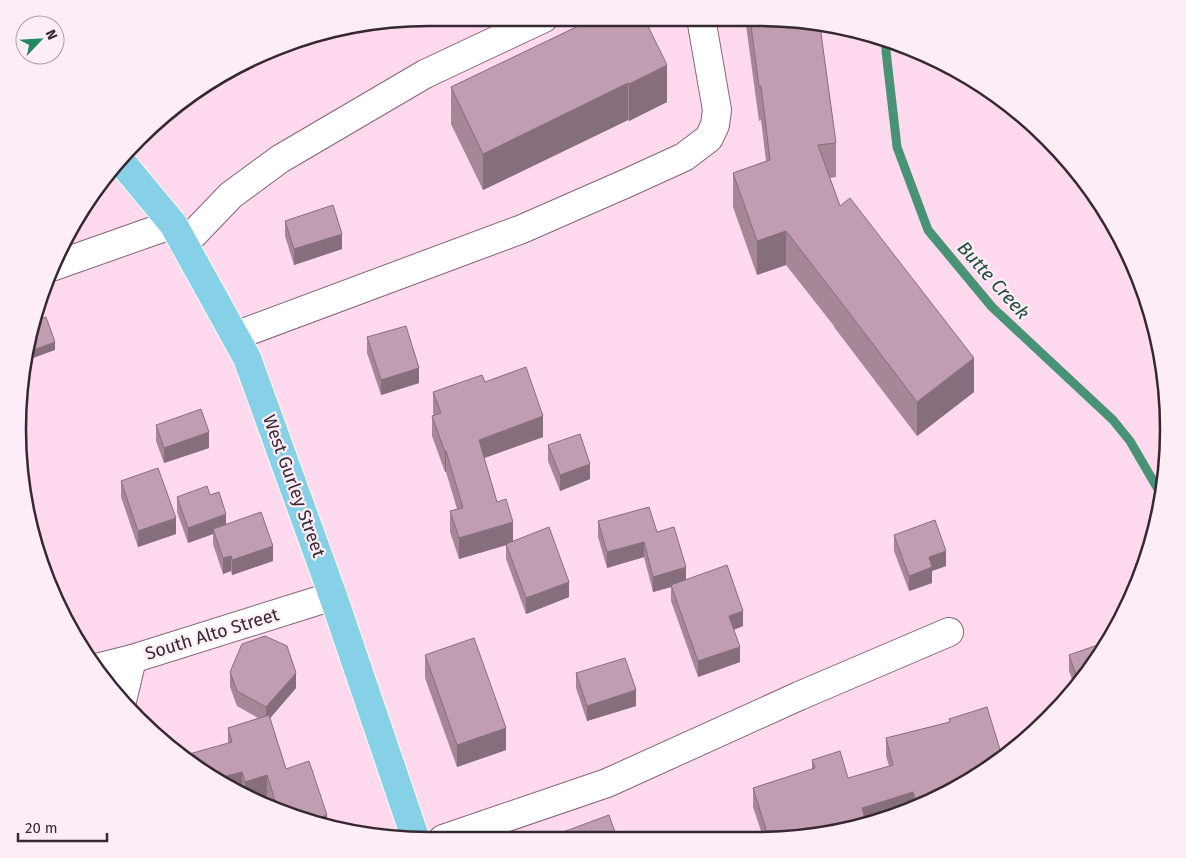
<svg xmlns="http://www.w3.org/2000/svg" width="1186" height="858" font-family="'Fira Sans',sans-serif">
<style>
.lines{fill:none;stroke-linecap:round;stroke-linejoin:round}
.stream{stroke:#489375;stroke-width:9}
.minor-casing{stroke:#856477;stroke-width:30}
.major-casing{stroke:#fff;stroke-width:30}
.minor{stroke:#fff;stroke-width:28}
.major{stroke:#87d1e8;stroke-width:28}
.wall{fill:#a68798}
.shaded-wall{fill:#876e7c}
.building{fill:#c19db1;stroke:#876e7c}
.labels{text-anchor:middle;stroke-width:4.5;stroke-linejoin:round;paint-order:stroke}
.street-label{font-size:18px;fill:#362830;stroke:#fdedf6}
.water-label{font-size:19px;font-style:italic;fill:#1f4e3a;stroke:#fdedf6}
.rim{fill:none;stroke:#362830;stroke-width:2.5}
</style>
<rect width="100%" height="100%" fill="#ffd9ee"/>
<g class="lines">
<path class="stream" d="M886 42V51L897 147 928 230 992 307 1113 420 1130 441 1162 496"/>
<g class="minor-casing">
<g id="minor">
<path d="M184 244 231 195 280 159 425 74 544 18"/>
<path d="M54 266 173 224"/>
<path d="M235 336 522 229 627 183 684 157 709 138 715 125 717 110 701 18"/>
<path d="M96 668 132 659"/>
<path d="M122 701 132 659 333 596"/>
<path d="M443 839 607 783 799 696 949 632"/>
</g>
</g>
<g class="major-casing">
<path id="major" d="M119 159 173 224 247 358 333 596 416 840"/>
</g>
<use href="#minor" class="minor"/>
<use href="#major" class="major"/>
</g>
<g class="wall">
<path d="M595 18 667 102 629 121 628 120 483 190 451 124V87Z"/>
<path d="M745 18H757L836 143V177L830 178 840 206 974 392 917 436 834 327V326L786 265 757 275 733 207V173L766 161 761 120 759 121Z"/>
<path d="M285 221 342 249 294 265 285 236Z"/>
<path d="M367 337 419 383 381 395 367 353Z"/>
<path d="M485 382 543 437 484 458 497 502 513 541 569 597 526 614 506 559V545L459 559 450 532V511L457 509 446 472H445L432 436V416L434 415 433 413V392Z"/>
<path d="M156 425 209 448 164 463 156 441Z"/>
<path d="M548 445 590 479 560 491 548 461Z"/>
<path d="M121 481 176 534 138 547 121 497Z"/>
<path d="M210 495 226 524 273 561 232 575 231 571 223 574 213 544V534L188 543 177 512V497Z"/>
<path d="M598 521 657 532 686 580 743 626 734 630 740 662 698 677 671 601V587L653 592 644 557 607 568 598 537Z"/>
<path d="M894 535 946 566 932 571V583L909 591 894 551Z"/>
<path d="M1109 641 1075 688 1069 671V655Z"/>
<path d="M425 655 506 750 457 767 425 678Z"/>
<path d="M230 672 296 688 270 718 286 769 327 825 297 819 270 807 267 796 255 800 242 794 228 743V728L258 718 237 706 230 687Z"/>
<path d="M576 673 636 706 587 721 576 688Z"/>
<path d="M949 719 1002 756 1008 755 915 809 811 837H763L753 807V788L812 769V760L848 778 889 766 886 756V738L949 722Z"/>
</g>
<g class="shaded-wall">
<path d="M667 65V102L629 121V84Z"/>
<path d="M628 83V120L483 190V154Z"/>
<path d="M786 231V265L757 275V241Z"/>
<path d="M342 234V249L294 265V249Z"/>
<path d="M55 342V350L25 361 28 352Z"/>
<path d="M974 358V392L917 436V402Z"/>
<path d="M419 368V383L381 395V380Z"/>
<path d="M543 416V437L479 460V440Z"/>
<path d="M209 432V448L164 463V448Z"/>
<path d="M446 451V472H445V452Z"/>
<path d="M590 464V479L560 491V475Z"/>
<path d="M226 514V529H213V534L188 543V528Z"/>
<path d="M176 518V534L138 547V531Z"/>
<path d="M513 522V543L459 559V538Z"/>
<path d="M644 542V557L607 568V552Z"/>
<path d="M273 546V561L232 575V560Z"/>
<path d="M946 551V566L932 571V583L909 591V576L929 557Z"/>
<path d="M231 556V571L223 574V558Z"/>
<path d="M686 567V583L671 585V587L653 592V577Z"/>
<path d="M569 582V597L526 614V598Z"/>
<path d="M743 611V626L729 631V616Z"/>
<path d="M740 647V662L698 677V661Z"/>
<path d="M296 673V688L266 723V707Z"/>
<path d="M636 690V706L587 721V706Z"/>
<path d="M506 728V750L457 767V745Z"/>
<path d="M242 772V793H240L224 786 214 779Z"/>
<path d="M267 775V796L255 800 245 795V782Z"/>
<path d="M913 792V809L862 823V808Z"/>
<path d="M327 815V825L308 821Z"/>
</g>
<g class="building">
<path d="M595 18H644L667 65 629 84 628 83 483 154 451 87Z"/>
<path d="M750 18H757L820 26 836 143 818 145 840 206 850 198 974 358 917 402 834 293 786 231 757 241 733 173 770 160 761 86 759 87Z"/>
<path d="M333 205 342 234 294 249 285 221Z"/>
<path d="M46 317 55 342 28 352 38 320Z"/>
<path d="M406 326 419 368 381 380 367 337Z"/>
<path d="M526 367 543 416 479 440 497 502 506 499 513 522 459 538 450 511 463 508 446 451 445 452 432 416 441 413 433 392 482 375 485 382Z"/>
<path d="M201 409 209 432 164 448 156 425Z"/>
<path d="M580 434 590 464 560 475 548 445Z"/>
<path d="M158 468 176 518 138 531 121 481Z"/>
<path d="M207 486 210 495 219 492 226 514 188 528 177 497Z"/>
<path d="M649 507 657 532 674 527 686 567 653 577 644 542 607 552 598 521Z"/>
<path d="M261 512 273 546 232 560 231 556 223 558 213 529Z"/>
<path d="M935 520 946 551 929 557 932 567 909 576 894 535Z"/>
<path d="M549 527 569 582 526 598 506 544Z"/>
<path d="M727 565 743 611 729 616 740 647 698 661 671 585Z"/>
<path d="M265 636 287 646 296 673 266 707 237 691 230 672 242 644Z"/>
<path d="M474 638 506 728 457 745 425 655Z"/>
<path d="M1109 641 1079 683 1069 655Z"/>
<path d="M625 658 636 690 587 706 576 673Z"/>
<path d="M987 707 1002 756 1011 752 1008 755 918 807 913 792 862 808 866 822 811 837H759L768 836 753 788 815 768 812 760 840 751 848 778 893 765 886 738 950 722 949 719Z"/>
<path d="M269 715 286 769 309 761 327 815 308 821 297 819 278 810 267 775 245 782 242 772 214 779 182 756 232 742 228 728Z"/>
<path d="M609 815 617 838 544 839Z"/>
</g>
<g class="labels">
<g class="street-label">
<text transform="translate(294 486) rotate(70)" y="6">West Gurley Street</text>
<text transform="translate(212 634) rotate(-17)" y="6">South Alto Street</text>
</g>
<g class="water-label">
<text transform="translate(994 280) rotate(48)" y="7">Butte Creek</text>
</g>
</g>
<path d="M0 0H1186V858H0ZM429 26H757A403 403 0 0 1 1160 429V429A403 403 0 0 1 757 832H429A403 403 0 0 1 26 429V429A403 403 0 0 1 429 26Z" fill="#fdedf6" fill-rule="evenodd"/>
<path class="rim" d="M429 26H757A403 403 0 0 1 1160 429V429A403 403 0 0 1 757 832H429A403 403 0 0 1 26 429V429A403 403 0 0 1 429 26Z"/>
<g transform="translate(40 40) rotate(65)"><circle r="24" fill="#fdedf6" stroke="#ad9ea7"/>
<path d="M0-4L9 19L0 12L-9 19Z" fill="#238762"/>
<text y="-8" font-size="14" font-weight="bold" text-anchor="middle" fill="#362830">N</text>
</g>
<path d="M18 833v8h89v-8" fill="none" stroke="#362830" stroke-width="2.5"/>
<text x="25" y="833" font-size="15" fill="#362830" stroke="#fdedf6" stroke-width="4" paint-order="stroke">20 m</text>
</svg>
